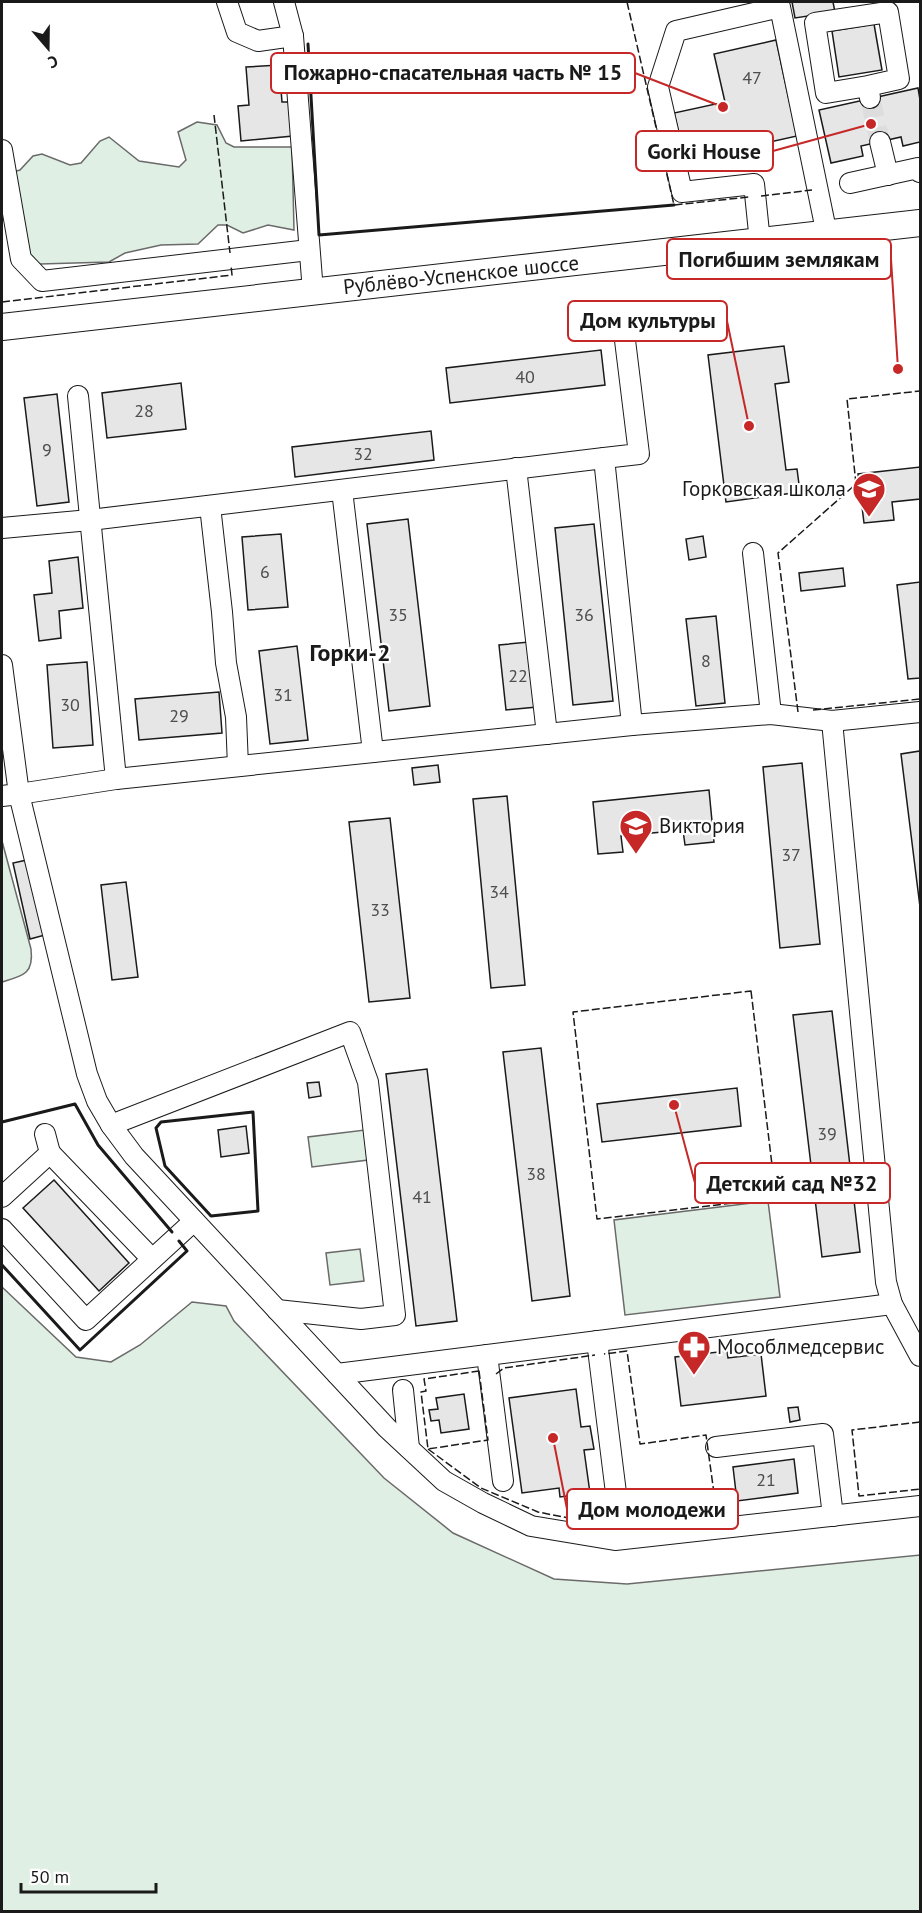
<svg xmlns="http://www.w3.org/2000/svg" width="922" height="1913" font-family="'PT Sans',sans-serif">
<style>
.green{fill:#e0efe3;stroke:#6a6a6a;stroke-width:1.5}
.building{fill:#e6e6e6;stroke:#1a1a1a;stroke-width:1.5}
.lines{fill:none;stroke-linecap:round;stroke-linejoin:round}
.minor-tunnel{stroke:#ddd;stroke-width:20;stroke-dasharray:20 10;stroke-linecap:butt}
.minor-casing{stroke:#1a1a1a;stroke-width:22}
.major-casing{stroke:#1a1a1a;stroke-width:28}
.minor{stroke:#fff;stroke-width:20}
.major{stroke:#fff;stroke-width:26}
.fence{stroke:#1a1a1a;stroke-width:1.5;stroke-dasharray:8 3;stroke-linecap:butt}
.wall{stroke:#1a1a1a;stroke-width:3}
.labels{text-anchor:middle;stroke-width:4.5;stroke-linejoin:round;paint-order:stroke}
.number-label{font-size:18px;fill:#4d4d4d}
.street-label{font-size:21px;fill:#1a1a1a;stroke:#fff}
.poi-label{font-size:21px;fill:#1a1a1a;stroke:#fff;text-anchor:start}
.quarter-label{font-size:24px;font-weight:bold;fill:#1a1a1a;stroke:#fff}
.leader{fill:none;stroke:#c62828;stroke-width:2}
.callout-dot{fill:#c62828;stroke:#fff;stroke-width:2}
.callout{fill:#fff;stroke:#c62828;stroke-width:2}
.callout-label{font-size:22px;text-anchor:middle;font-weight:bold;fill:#1a1a1a}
</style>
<rect width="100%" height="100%" fill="#fff"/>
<g class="green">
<path d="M197 122 217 125 226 143 234 147H292L294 230 268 225 243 233 227 225H218L198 244 161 245 125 253 109 262 40 264 31 258 2 175 20 170 33 156 42 154 70 165 81 163 100 141 109 137 139 161 179 167 186 160 178 132Z"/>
<path d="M2 841 31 949C34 974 23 976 2 982Z"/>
<path d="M365 1130 368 1160 312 1167 308 1137Z"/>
<path d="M768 1201 780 1297 625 1315 614 1220Z"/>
<path d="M360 1249 364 1281 330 1285 326 1253Z"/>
<path d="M2 1287 76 1357 111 1362 140 1345 192 1302 226 1306 234 1321 384 1478 453 1533 554 1579 627 1584 920 1555V1911H2Z"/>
</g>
<g class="building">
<path d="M792 2H833L835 12 795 18Z"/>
<path d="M874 24 882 70 839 77 832 31Z"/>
<path d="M776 40 797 136 685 161 674 113 725 102 714 54Z"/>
<path d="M279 65 282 102H290L293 136 241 141 238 106 249 105 246 67Z"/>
<path d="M918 88 920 100V142L903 146 901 137 861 146 863 156 831 163 819 110Z"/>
<path d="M784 346 789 382 775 384 786 470 797 469 800 492 726 502 708 355Z"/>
<path d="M601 350 605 385 450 403 446 368Z"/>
<path d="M181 383 186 429 107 438 102 393Z"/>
<path d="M57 394 69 502 37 506 24 398Z"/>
<path d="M431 431 434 460 295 477 292 447Z"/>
<path d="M920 467V499L892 502 894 520 864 523 858 474Z"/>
<path d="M408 519 430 706 389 711 367 524Z"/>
<path d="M594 524 613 701 573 705 555 528Z"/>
<path d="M281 534 288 607 248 610 242 537Z"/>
<path d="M703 536 706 557 689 560 686 539Z"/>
<path d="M78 557 83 608 59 611 61 638 39 641 34 595 52 593 49 561Z"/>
<path d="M843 568 845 586 801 591 799 573Z"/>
<path d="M920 582V678L908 679 897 585Z"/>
<path d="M716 616 725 703 696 706 686 619Z"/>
<path d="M529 642 537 707 506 710 499 645Z"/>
<path d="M297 646 308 740 270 744 259 651Z"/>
<path d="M87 662 93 745 53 748 47 665Z"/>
<path d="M219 692 222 733 139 740 135 699Z"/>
<path d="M920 751V907L901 754Z"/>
<path d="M802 763 820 944 780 948 763 767Z"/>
<path d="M438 765 440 782 414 785 412 768Z"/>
<path d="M709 790 714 842 685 845 683 830 621 836 623 852 598 854 593 802Z"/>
<path d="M507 796 525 985 491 988 473 799Z"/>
<path d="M390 818 410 998 369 1002 349 822Z"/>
<path d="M27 860 45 935 30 939 13 863Z"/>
<path d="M126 882 138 977 112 980 101 885Z"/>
<path d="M832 1011 860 1252 822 1257 793 1015Z"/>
<path d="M541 1048 570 1296 532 1301 503 1052Z"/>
<path d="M427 1069 457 1321 416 1326 386 1074Z"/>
<path d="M319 1082 321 1096 309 1098 307 1083Z"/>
<path d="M737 1088 741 1126 602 1142 597 1104Z"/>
<path d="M246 1126 249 1153 221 1157 218 1130Z"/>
<path d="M54 1180 129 1263 99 1291 23 1208Z"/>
<path d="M727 1351 728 1358 761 1354 766 1396 681 1406 675 1357Z"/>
<path d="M576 1389 581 1427 590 1426 594 1449 584 1450 590 1493 560 1497 559 1488 522 1493 509 1398Z"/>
<path d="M464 1394 469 1429 441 1433 439 1420 431 1421 429 1410 438 1409 436 1398Z"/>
<path d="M798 1407 800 1420 790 1422 788 1408Z"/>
<path d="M794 1459 798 1493 737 1501 733 1467Z"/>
</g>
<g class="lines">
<path class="minor-tunnel" d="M870 98 880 142"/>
<g class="minor-casing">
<g id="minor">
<path d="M227 2 237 32 258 41 293 36"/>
<path d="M284 2 293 36 313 292"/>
<path d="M868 86 826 93 815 23 888 12 899 79 868 86 870 98"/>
<path d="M880 142 888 175"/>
<path d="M2 150 21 259 42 281 309 250"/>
<path d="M850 183 918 168 920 172"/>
<path d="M760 242 754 184 682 192 658 87 676 31 780 7 827 235"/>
<path d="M78 396 116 779"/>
<path d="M604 458 639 454 623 324"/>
<path d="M516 468 547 734"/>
<path d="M342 490 373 752"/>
<path d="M210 506 222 612 226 663 236 717 238 766"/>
<path d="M2 528 90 520 604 458 632 725"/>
<path d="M753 553 771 714"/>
<path d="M2 665 19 794 116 779 632 725 771 714 832 721 920 712"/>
<path d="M832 721 886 1282 892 1304 920 1356"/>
<path d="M2 796 19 794 87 1074 97 1101 111 1125 134 1156 387 1428 444 1481 483 1503 531 1526 615 1540 920 1506"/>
<path d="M111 1125 350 1032 368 1082 395 1315 361 1319 277 1310"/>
<path d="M50 1153 152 1259"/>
<path d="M2 1197 50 1153 45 1134"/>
<path d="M2 1229 86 1320 194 1221"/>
<path d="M597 1341 617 1501"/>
<path d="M487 1355 503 1481"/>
<path d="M337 1374 892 1304"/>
<path d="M403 1390 409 1448"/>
<path d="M716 1447 823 1434 833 1516"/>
</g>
</g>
<g class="major-casing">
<path id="major" d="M2 327 920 223"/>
</g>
<use href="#minor" class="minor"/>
<use href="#major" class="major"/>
<g class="fence">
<path d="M627 2 674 205 749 197"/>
<path d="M214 115 230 253"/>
<path d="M761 196 812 190"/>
<path d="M2 302 232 275 231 265"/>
<path d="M813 710 920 699"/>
<path d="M798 712 778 553 856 484 847 399 920 391"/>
<path d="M751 991 776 1198 597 1219 573 1012Z"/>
<path d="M479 1371 488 1440 428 1449 421 1392 426 1391 424 1379Z"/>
<path d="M496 1374 504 1368 595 1355"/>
<path d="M920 1422 852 1430 859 1496 920 1489"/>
<path d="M428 1449 481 1488 538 1512 614 1527 717 1515 706 1435 640 1444 627 1351 604 1354"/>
</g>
<g class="wall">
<path d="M308 44 319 235 674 205"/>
<path d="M253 1112 258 1211 211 1216 165 1166 156 1128 161 1122Z"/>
<path d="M2 1122 75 1104 98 1145 172 1232"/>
<path d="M2 1265 80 1350 187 1251 179 1241"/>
</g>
</g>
<defs>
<g id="school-pin" transform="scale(1.725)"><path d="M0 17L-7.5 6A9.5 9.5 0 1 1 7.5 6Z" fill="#c62828" stroke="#fff"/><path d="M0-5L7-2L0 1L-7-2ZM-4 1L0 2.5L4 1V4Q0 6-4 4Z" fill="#fff"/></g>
<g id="pharmacy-pin" transform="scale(1.725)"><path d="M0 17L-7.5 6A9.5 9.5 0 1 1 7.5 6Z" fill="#c62828" stroke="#fff"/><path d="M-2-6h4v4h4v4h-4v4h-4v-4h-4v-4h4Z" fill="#fff"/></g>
</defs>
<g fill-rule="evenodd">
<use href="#school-pin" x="869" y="489"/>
<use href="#school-pin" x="636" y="826"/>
<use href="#pharmacy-pin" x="694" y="1347"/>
</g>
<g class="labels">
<g class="number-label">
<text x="752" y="84">47</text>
<text x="525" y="383">40</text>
<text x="144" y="417">28</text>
<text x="47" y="456">9</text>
<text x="363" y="460">32</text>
<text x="265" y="578">6</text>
<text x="398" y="621">35</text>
<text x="584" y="621">36</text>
<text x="706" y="667">8</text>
<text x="518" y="682">22</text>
<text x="283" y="701">31</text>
<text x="70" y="711">30</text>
<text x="179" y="722">29</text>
<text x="791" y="861">37</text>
<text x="499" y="898">34</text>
<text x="380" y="916">33</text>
<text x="827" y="1140">39</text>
<text x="536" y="1180">38</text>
<text x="422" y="1203">41</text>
<text x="766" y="1486">21</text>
</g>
<g class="street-label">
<text transform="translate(461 275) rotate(-6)" y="7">Рублёво-Успенское шоссе</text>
</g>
<g class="poi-label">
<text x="846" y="496" text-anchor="end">Горковская школа</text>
<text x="659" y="833">Виктория</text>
<text x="717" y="1354">Мособлмедсервис</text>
</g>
<g class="quarter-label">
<text x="350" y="661">Горки-2</text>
</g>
</g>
<path class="leader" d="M723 107L635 73M871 124L773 151M898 369L891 259M749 426L727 321M674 1105L695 1183M553 1438L567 1509"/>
<g class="callout-dot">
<circle cx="723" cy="107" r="6"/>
<circle cx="871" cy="124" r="6"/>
<circle cx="898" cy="369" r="6"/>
<circle cx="749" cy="426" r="6"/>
<circle cx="674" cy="1105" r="6"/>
<circle cx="553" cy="1438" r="6"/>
</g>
<g class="callout">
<rect x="271" y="53" width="364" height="40" rx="6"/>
<rect x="636" y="131" width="137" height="40" rx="6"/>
<rect x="667" y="239" width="224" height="40" rx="6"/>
<rect x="568" y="301" width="159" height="40" rx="6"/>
<rect x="695" y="1163" width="195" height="40" rx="6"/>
<rect x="567" y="1489" width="171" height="40" rx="6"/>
</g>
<g class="callout-label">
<text x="453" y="80">Пожарно-спасательная часть № 15</text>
<text x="704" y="159">Gorki House</text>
<text x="779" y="267">Погибшим землякам</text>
<text x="648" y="328">Дом культуры</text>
<text x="792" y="1191">Детский сад №32</text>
<text x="652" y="1517">Дом молодежи</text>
</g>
<rect width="922" height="1913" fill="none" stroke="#1a1a1a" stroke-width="6"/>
<g transform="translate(48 48) rotate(160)" stroke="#ffffff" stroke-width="4.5" paint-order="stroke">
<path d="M0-4.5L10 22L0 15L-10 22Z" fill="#1a1a1a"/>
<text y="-9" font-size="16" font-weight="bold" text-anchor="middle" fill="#1a1a1a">С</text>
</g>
<path d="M21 1883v9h135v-9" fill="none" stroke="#1a1a1a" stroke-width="3"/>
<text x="30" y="1883" font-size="18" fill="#1a1a1a" stroke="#ffffff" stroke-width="4.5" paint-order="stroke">50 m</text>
</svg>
